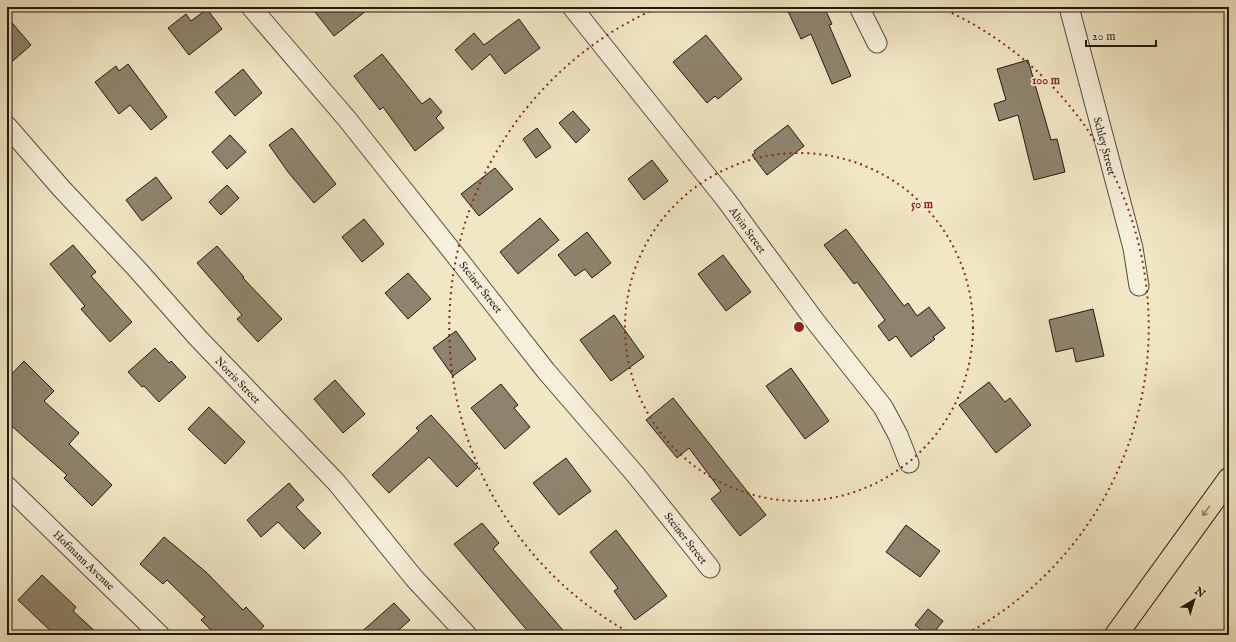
<svg xmlns="http://www.w3.org/2000/svg" width="1236" height="642" font-family="'IM FELL English',serif">
<style>
.building{fill:#8e846d;stroke:#22190d}
.lines{fill:none;stroke-linecap:round;stroke-linejoin:round}
.minor-casing{stroke:#564c3b;stroke-width:21}
.motorway-casing{stroke:#22190d;stroke-width:24}
.minor{stroke:#f6efd9;stroke-width:19}
.motorway{stroke:#f1e7c5;stroke-width:22}
.oneway{stroke:#948a72}
.ring{fill:none;stroke:#8f2418;stroke-width:2;stroke-dasharray:2 4}
.labels{text-anchor:middle;stroke-width:3.5;stroke-linejoin:round;paint-order:stroke}
.street-label{font-size:11px;fill:#22190d;stroke:#f6efd9}
.centre{fill:#8f2418;stroke:#f6efd9;stroke-width:2}
.ring-label{font-size:12px;text-anchor:middle;font-weight:bold;fill:#8f2418;stroke:#f6efd9;stroke-width:3.5;stroke-linejoin:round;paint-order:stroke}
</style>
<rect width="100%" height="100%" fill="#f1e7c5"/>
<filter id="stains"><feTurbulence type="fractalNoise" baseFrequency=".005" numOctaves="4"/><feColorMatrix values="0 0 0 0 .2 0 0 0 0 .09 0 0 0 0 .02 0 0 0 .5 -.17"/></filter>
<radialGradient id="worn" r=".72"><stop offset=".6" stop-color="#630" stop-opacity="0"/><stop offset="1" stop-color="#630" stop-opacity=".3"/></radialGradient>
<g class="building">
<path d="M311 7H371L334 36Z"/>
<path d="M786 7H824L832 24 829 25 851 76 832 84 811 34 801 39Z"/>
<path d="M207 9 222 29 189 55 168 28 186 14 191 21Z"/>
<path d="M7 17 31 45 7 66Z"/>
<path d="M519 19 540 48 505 74 490 54 472 70 455 50 474 33 484 45Z"/>
<path d="M706 35 742 79 718 99 715 96 707 103 673 62Z"/>
<path d="M382 54 422 104 430 98 442 112 436 118 444 128 415 151 383 107 380 110 354 76Z"/>
<path d="M1028 60 1051 140 1057 139 1065 172 1034 180 1018 115 999 121 994 104 1006 100 997 69Z"/>
<path d="M128 64 167 117 151 130 130 105 119 114 95 82 116 66 119 71Z"/>
<path d="M243 69 262 93 235 116 215 92Z"/>
<path d="M573 111 590 130 576 143 559 123Z"/>
<path d="M788 125 804 146 767 175 752 155 755 153 754 151Z"/>
<path d="M292 128 336 184 314 203 288 172 269 145Z"/>
<path d="M537 128 551 147 536 158 523 139Z"/>
<path d="M230 135 246 152 227 169 212 152Z"/>
<path d="M652 160 668 181 644 200 628 179Z"/>
<path d="M495 168 513 189 479 216 461 194Z"/>
<path d="M156 177 172 198 142 221 126 200Z"/>
<path d="M227 185 239 198 221 215 209 202Z"/>
<path d="M540 218 559 240 518 274 500 252Z"/>
<path d="M364 219 384 244 362 262 342 237Z"/>
<path d="M846 229 904 306 908 303 917 316 929 307 945 328 933 337 935 339 911 357 896 336 889 341 878 326 885 320 857 282 854 284 824 245Z"/>
<path d="M587 232 611 263 592 278 585 269 575 276 558 255Z"/>
<path d="M73 245 96 272 91 276 132 322 110 342 81 309 85 306 50 264Z"/>
<path d="M217 246 244 277 243 278 282 319 258 342 237 319 242 315 197 263Z"/>
<path d="M723 255 751 292 726 311 698 274Z"/>
<path d="M408 273 431 299 408 319 385 293Z"/>
<path d="M1093 309 1104 356 1076 362 1073 348 1056 352 1049 320Z"/>
<path d="M614 315 644 357 611 381 580 340Z"/>
<path d="M456 331 476 359 453 376 433 348Z"/>
<path d="M155 348 169 363 171 361 186 377 159 402 144 386 142 387 128 372Z"/>
<path d="M24 361 54 391 44 401 79 433 69 444 112 485 92 506 64 478 67 475 7 422V379Z"/>
<path d="M791 368 829 421 805 439 766 386Z"/>
<path d="M335 380 365 414 343 433 314 399Z"/>
<path d="M989 382 1005 402 1010 398 1031 425 996 453 959 405Z"/>
<path d="M501 384 518 405 514 408 530 427 505 449 471 408Z"/>
<path d="M673 398 766 515 740 536 711 499 721 491 689 448 677 458 646 420Z"/>
<path d="M209 407 245 442 225 464 188 429Z"/>
<path d="M431 415 478 467 457 487 429 457 389 493 372 475 419 431 416 428Z"/>
<path d="M566 458 591 491 559 515 533 483Z"/>
<path d="M289 483 304 500 296 507 321 533 304 549 278 522 261 537 247 520Z"/>
<path d="M482 523 499 543 493 549 567 635H531L454 544Z"/>
<path d="M906 525 940 551 920 577 886 552Z"/>
<path d="M616 530 667 596 635 620 614 591 618 588 590 552Z"/>
<path d="M164 537 206 572 243 610 246 607 264 626 255 635H216L201 620 205 617 167 580 163 584 140 564Z"/>
<path d="M42 575 76 607 73 611 99 635H55L18 600Z"/>
<path d="M394 603 410 620 393 635H358Z"/>
<path d="M928 609 943 621 932 635H927L915 625Z"/>
</g>
<g class="lines">
<g class="minor-casing">
<g id="minor">
<path d="M251 7 347 119 463 265 546 371 635 474 710 568"/>
<path d="M572 7 726 200 815 321 883 407 898 435 909 463"/>
<path d="M859 7 877 43"/>
<path d="M1069 7 1133 248 1139 286"/>
<path d="M7 126 61 188 136 268 198 338 337 483 414 578 467 635"/>
<path d="M7 486 160 635"/>
</g>
</g>
<g class="motorway-casing">
<path id="motorway" d="M1116 635 1229 479"/>
</g>
<use href="#minor" class="minor"/>
<use href="#motorway" class="motorway"/>
</g>
<defs><path id="oneway-shaft" d="M-6 0H5M1.5-3L5.5 0L1.5 3" fill="none" stroke-width="1.6" stroke-linecap="round" stroke-linejoin="round"/></defs>
<use class="oneway" href="#oneway-shaft" transform="translate(1206 511) rotate(126)"/>
<g class="ring">
<circle cx="799" cy="327" r="174"/>
<path d="M632 634A349 349 0 0 1 657 8M941 8A349 349 0 0 1 966 634"/>
</g>
<g class="labels">
<g class="street-label">
<text transform="translate(1105 146) rotate(75)" y="4">Schley Street</text>
<text transform="translate(748 230) rotate(54)" y="4">Alvin Street</text>
<text transform="translate(481 287) rotate(52)" y="4">Steiner Street</text>
<text transform="translate(238 380) rotate(46)" y="4">Norris Street</text>
<text transform="translate(686 538) rotate(52)" y="4">Steiner Street</text>
<text transform="translate(84 560) rotate(44)" y="4">Hofmann Avenue</text>
</g>
</g>
<circle cx="799" cy="327" r="6" class="centre"/>
<g class="ring-label">
<text x="1046" y="84">100 m</text>
<text x="922" y="208">50 m</text>
</g>
<rect width="1236" height="642" fill="none" stroke="#f1e7c5" stroke-width="24"/>
<rect x="8" y="8" width="1220" height="626" fill="none" stroke="#22190d" stroke-width="2"/>
<rect x="12" y="12" width="1212" height="618" fill="none" stroke="#22190d"/>
<g transform="translate(1194 600) rotate(38)" stroke="#f6efd9" stroke-width="3" paint-order="stroke">
<path d="M0-3L7 15L0 10L-7 15Z" fill="#22190d"/>
<text y="-6" font-size="11" font-weight="bold" text-anchor="middle" fill="#22190d">N</text>
</g>
<path d="M1086 40v6h70v-6" fill="none" stroke="#22190d" stroke-width="2"/>
<text x="1092" y="40" font-size="12" fill="#22190d" stroke="#f6efd9" stroke-width="3" paint-order="stroke">20 m</text>
<rect width="100%" height="100%" filter="url(#stains)"/>
<rect width="100%" height="100%" fill="url(#worn)"/>
</svg>
